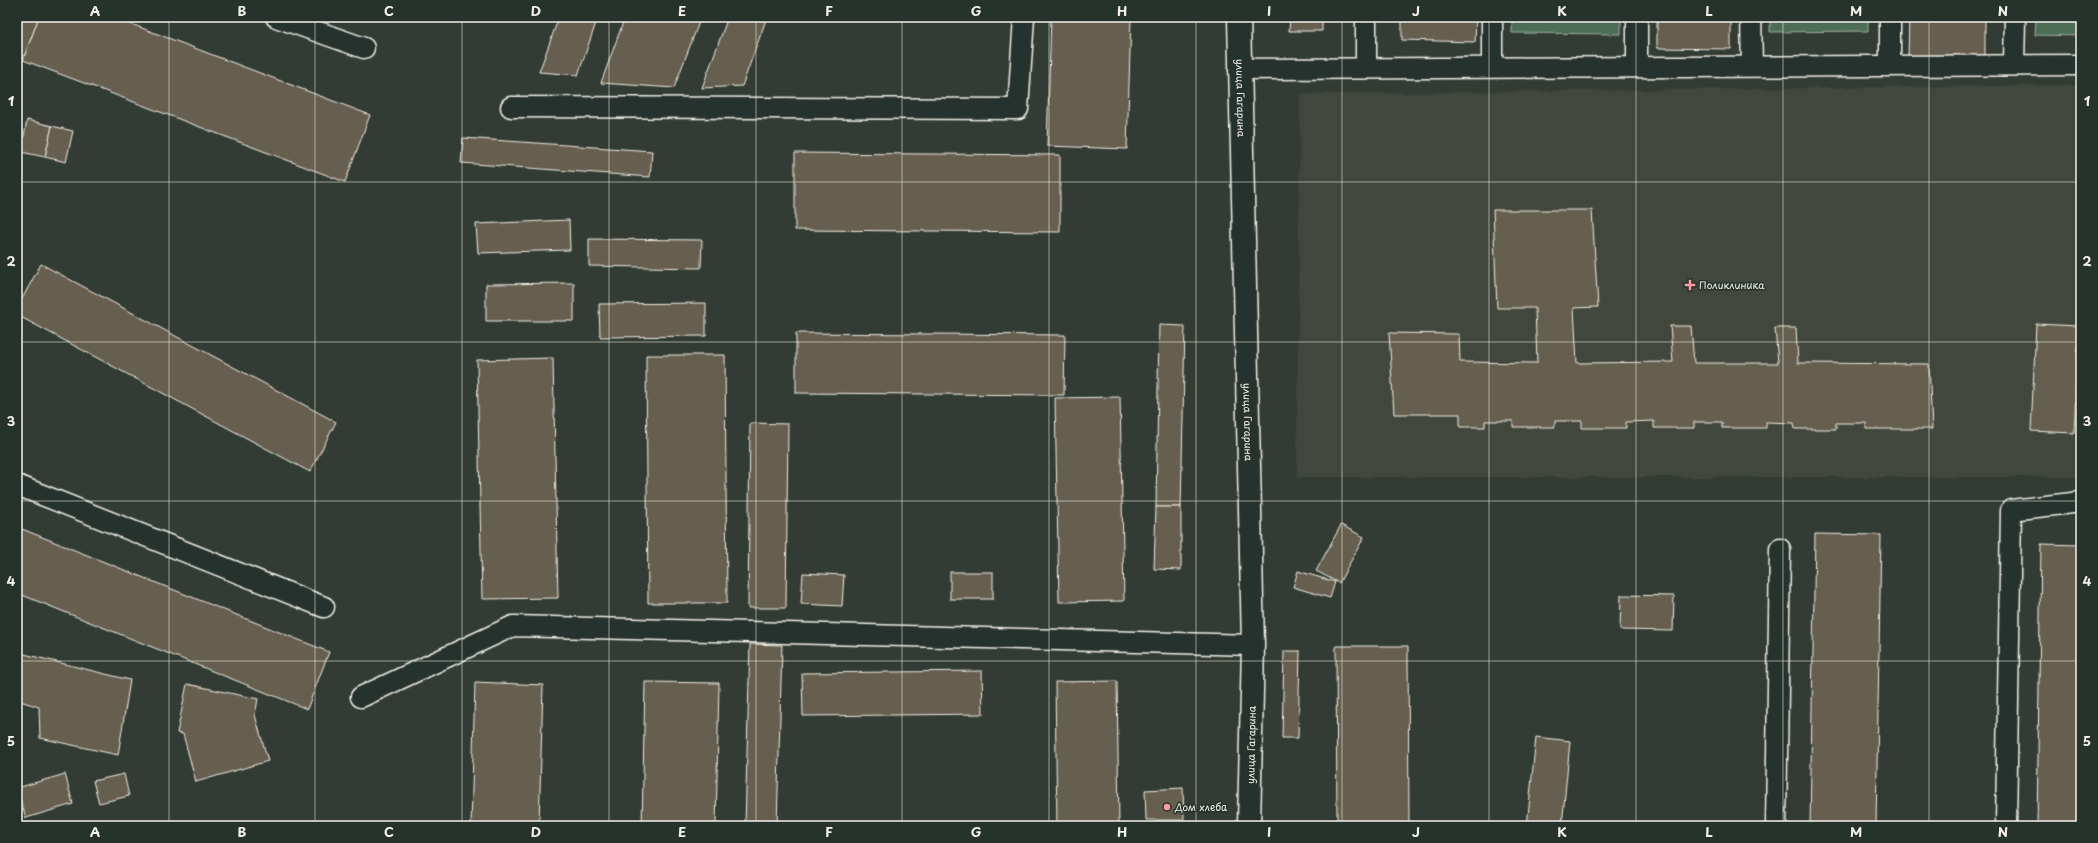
<svg xmlns="http://www.w3.org/2000/svg" width="2098" height="843" font-family="'Playpen Sans',sans-serif">
<style>
.built{fill:#42463c}
.green{fill:#4e6e57;stroke:#a1b0a0}
.building{fill:#665f4f;stroke:#f4f1e8}
.lines{fill:none;stroke-linecap:round;stroke-linejoin:round}
.lane-casing{stroke:#f4f1e8;stroke-width:23}
.secondary-casing{stroke:#f4f1e8;stroke-width:25}
.lane{stroke:#26332d;stroke-width:20}
.secondary{stroke:#26332d;stroke-width:22}
.grid{fill:none;stroke:#f4f1e8;stroke-width:1;stroke-opacity:0.55}
.poi-dot{fill:#ff9aa2;stroke:#26332d;stroke-width:1.5}
.labels{text-anchor:middle;stroke-width:3;stroke-linejoin:round;paint-order:stroke}
.street-label{font-size:10px;fill:#f4f1e8;stroke:#26332d}
.poi-label{font-size:10px;fill:#f4f1e8;stroke:#26332d;text-anchor:start}
.neatline{fill:none;stroke:#f4f1e8;stroke-width:1.5}
.grid-label{font-size:13px;text-anchor:middle;font-weight:bold;fill:#f4f1e8}
</style>
<rect width="100%" height="100%" fill="#333c34"/>
<filter id="ink" filterUnits="userSpaceOnUse"><feTurbulence type="fractalNoise" baseFrequency=".025" numOctaves="2"/><feDisplacementMap in="SourceGraphic" scale="8" xChannelSelector="R" yChannelSelector="G"/><feConvolveMatrix kernelMatrix="1 2 1 2 8 2 1 2 1" color-interpolation-filters="sRGB"/></filter>
<g filter="url(#ink)">
<path class="built" d="M2081 85V477H1297L1300 94Z"/>
<g class="green">
<path d="M1512 17H1621V34L1512 33Z"/>
<path d="M1770 17H1868V31L1770 32Z"/>
<path d="M2036 17H2081V36L2035 35Z"/>
</g>
<g class="building">
<path d="M17 17H39L23 60 17 57Z"/>
<path d="M39 17H113L370 115 345 182 23 60Z"/>
<path d="M559 17H598L578 75 539 72Z"/>
<path d="M625 17H701L674 88 601 83Z"/>
<path d="M728 17H767L742 86 702 88Z"/>
<path d="M1051 17H1131L1127 149 1047 146Z"/>
<path d="M1290 17H1322V31H1289Z"/>
<path d="M1402 17H1476L1475 42 1402 40Z"/>
<path d="M1657 17H1731V49L1657 48Z"/>
<path d="M1909 17H1985V58L1908 57Z"/>
<path d="M27 120 52 126 45 157 21 152Z"/>
<path d="M52 126 73 131 66 162 45 157Z"/>
<path d="M463 138 652 151 650 177 461 163Z"/>
<path d="M795 153 1060 155V232L795 230Z"/>
<path d="M1493 210H1592L1598 307 1574 308 1577 363 1673 362 1670 326H1691L1694 363H1778L1775 328H1796L1798 363 1929 364 1932 429H1866V423H1836V429H1795L1794 423 1766 422V428H1722V422H1694V428H1654V421L1626 422V428H1582V421H1555V427H1513V421H1485V427H1460V414H1394L1389 333 1459 334 1460 362 1537 363 1535 308H1497Z"/>
<path d="M569 220 570 250 478 253 476 224Z"/>
<path d="M589 239 702 240 701 268 589 266Z"/>
<path d="M41 264 336 422 310 472 17 315V308Z"/>
<path d="M574 283V321H486V284Z"/>
<path d="M706 303V336L600 337 599 304Z"/>
<path d="M2036 324 2079 326 2074 433 2031 431Z"/>
<path d="M1159 325 1185 326 1181 507H1156Z"/>
<path d="M796 333 1065 335 1064 395 796 393Z"/>
<path d="M646 355H725L727 603H648Z"/>
<path d="M553 358 558 598 482 599 477 360Z"/>
<path d="M1120 397 1124 601 1059 602 1055 398Z"/>
<path d="M750 423 788 424 786 608H748Z"/>
<path d="M1156 507H1181V570L1154 569Z"/>
<path d="M1341 525 1364 537 1339 583 1316 571Z"/>
<path d="M17 527 329 652 307 709 17 593Z"/>
<path d="M1815 534 1881 535 1876 826H1810Z"/>
<path d="M2041 544 2081 545V826H2037Z"/>
<path d="M1298 571 1335 582 1330 598 1293 587Z"/>
<rect x="950" y="572" width="43" height="27"/>
<path d="M803 573 844 575 842 606 801 604Z"/>
<path d="M1621 595 1674 596 1673 631 1620 630Z"/>
<path d="M750 644 782 645 777 826H745Z"/>
<path d="M1336 646H1408L1409 826H1337Z"/>
<path d="M1284 651H1300L1298 738H1282Z"/>
<path d="M20 653 130 680 118 755 40 738 39 707 17 700V666Z"/>
<path d="M982 671 983 714 803 716 802 673Z"/>
<path d="M1117 681 1119 826H1057L1055 682Z"/>
<path d="M475 682 543 685 539 826H471Z"/>
<path d="M645 682 719 683 716 826H642Z"/>
<path d="M187 684 258 699 255 715 268 761 196 782 183 734 177 733Z"/>
<path d="M1536 737 1570 741 1562 826H1527Z"/>
<path d="M65 774 73 804 26 818 17 788Z"/>
<path d="M124 774 129 796 99 803 93 781Z"/>
<path d="M1183 788 1184 820H1146L1145 790Z"/>
</g>
<g class="lines">
<g class="lane-casing">
<g id="lane">
<path d="M276 17 364 48"/>
<path d="M1366 17V67"/>
<path d="M1751 17 1752 66"/>
<path d="M1890 17V65"/>
<path d="M2014 65 2015 17"/>
<path d="M1637 66V17"/>
<path d="M1492 67V17"/>
<path d="M1239 69 2081 65"/>
<path d="M511 107 1018 109 1024 17"/>
<path d="M17 485 324 607"/>
<path d="M361 697 513 626 1253 645"/>
<path d="M1776 826 1780 549"/>
<path d="M2006 826 2011 510 2081 502"/>
</g>
</g>
<g class="secondary-casing">
<g id="secondary">
<path id="s1" d="M1239 17 1253 645 1249 826"/>
</g>
</g>
<use href="#lane" class="lane"/>
<use href="#secondary" class="secondary"/>
</g>
</g>
<path class="grid" d="M169 17V826M315 17V826M462 17V826M609 17V826M756 17V826M902 17V826M1049 17V826M1196 17V826M1342 17V826M1489 17V826M1636 17V826M1783 17V826M1929 17V826M17 182H2081M17 342H2081M17 501H2081M17 661H2081"/>
<g class="poi-dot">
<path d="M1688 279h4v4h4v4h-4v4h-4v-4h-4v-4h4z"/>
<circle cx="1167" cy="807" r="4"/>
</g>
<g class="labels">
<g class="street-label">
<text dy="4" stroke="none"><textPath href="#s1" startOffset="81">улица Гагарина</textPath></text>
<text dy="4" stroke="none"><textPath href="#s1" startOffset="405">улица Гагарина</textPath></text>
<text transform="translate(1251 745) rotate(-89)" y="4">улица Гагарина</text>
</g>
<g class="poi-label">
<text x="1699" y="289">Поликлиника</text>
<text x="1175" y="811">Дом хлеба</text>
</g>
</g>
<rect width="2098" height="843" fill="none" stroke="#26332d" stroke-width="44"/>
<rect x="22" y="22" width="2054" height="799" class="neatline"/>
<g class="grid-label">
<text x="95" y="16">A</text>
<text x="242" y="16">B</text>
<text x="389" y="16">C</text>
<text x="536" y="16">D</text>
<text x="682" y="16">E</text>
<text x="829" y="16">F</text>
<text x="976" y="16">G</text>
<text x="1122" y="16">H</text>
<text x="1269" y="16">I</text>
<text x="1416" y="16">J</text>
<text x="1562" y="16">K</text>
<text x="1709" y="16">L</text>
<text x="1856" y="16">M</text>
<text x="2003" y="16">N</text>
<text x="11" y="106">1</text>
<text x="2087" y="106">1</text>
<text x="11" y="266">2</text>
<text x="2087" y="266">2</text>
<text x="11" y="426">3</text>
<text x="2087" y="426">3</text>
<text x="11" y="586">4</text>
<text x="2087" y="586">4</text>
<text x="11" y="746">5</text>
<text x="2087" y="746">5</text>
<text x="95" y="837">A</text>
<text x="242" y="837">B</text>
<text x="389" y="837">C</text>
<text x="536" y="837">D</text>
<text x="682" y="837">E</text>
<text x="829" y="837">F</text>
<text x="976" y="837">G</text>
<text x="1122" y="837">H</text>
<text x="1269" y="837">I</text>
<text x="1416" y="837">J</text>
<text x="1562" y="837">K</text>
<text x="1709" y="837">L</text>
<text x="1856" y="837">M</text>
<text x="2003" y="837">N</text>
</g>
</svg>
